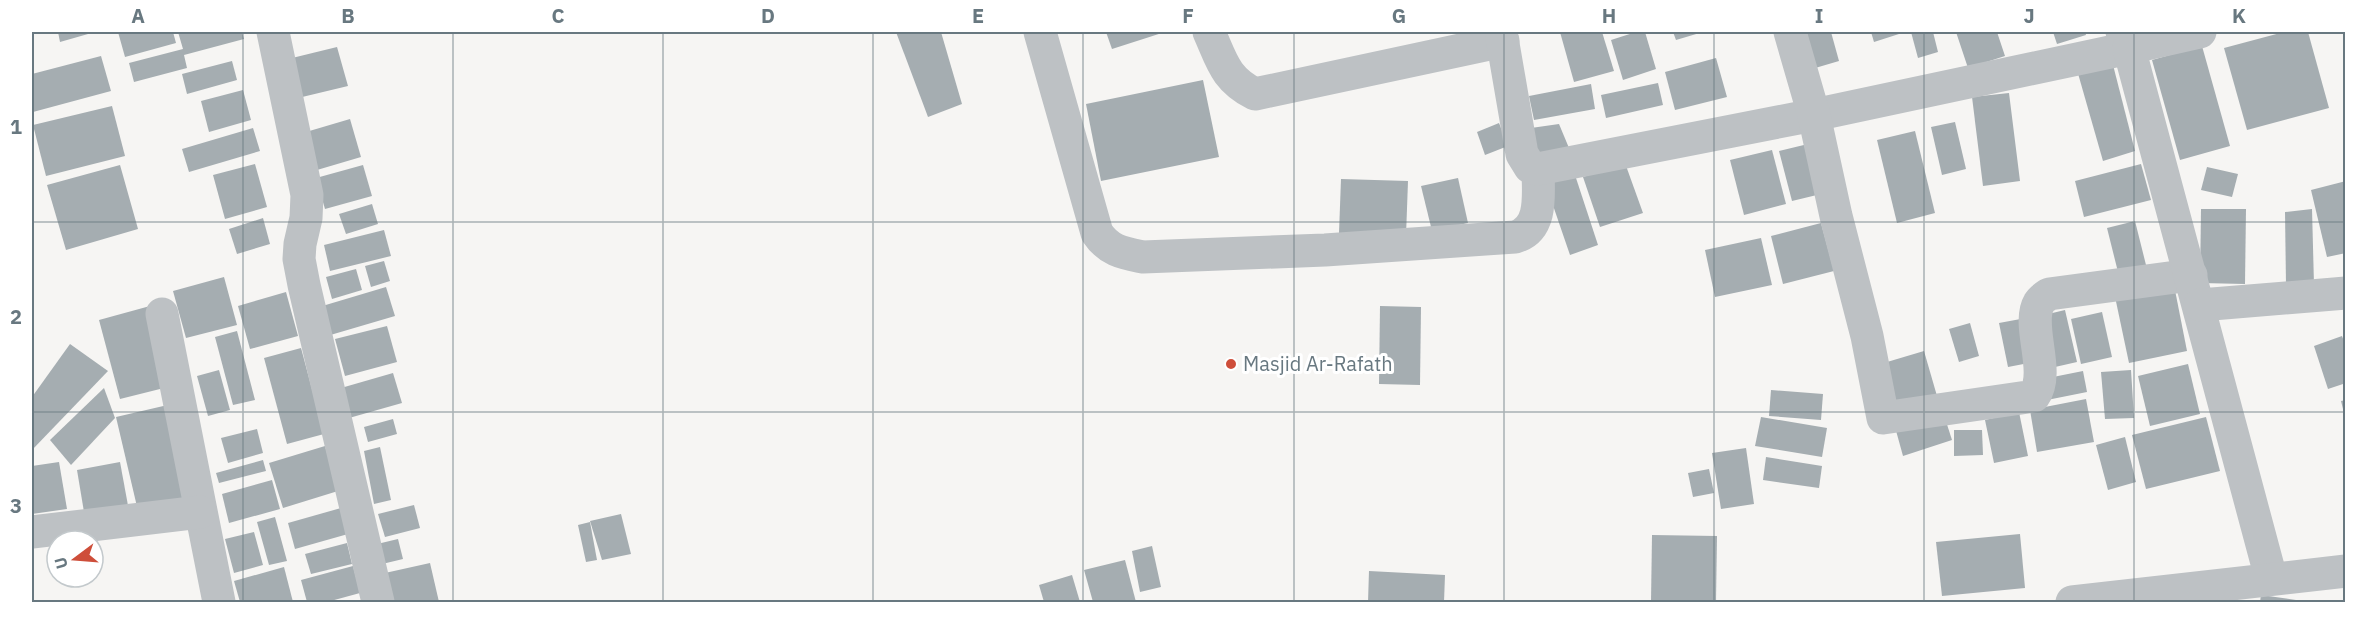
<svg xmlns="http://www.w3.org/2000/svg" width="2377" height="634" font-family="'IBM Plex Sans',sans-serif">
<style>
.building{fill:#a5adb1}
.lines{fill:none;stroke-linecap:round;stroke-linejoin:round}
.minor{stroke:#bdc1c4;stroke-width:33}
.grid{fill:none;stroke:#687880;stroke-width:1.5;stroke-opacity:0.55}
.poi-dot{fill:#ce4e3a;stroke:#fff;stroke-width:2}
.labels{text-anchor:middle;stroke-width:6;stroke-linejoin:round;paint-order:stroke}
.poi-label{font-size:20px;fill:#687880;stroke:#fff;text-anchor:start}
.neatline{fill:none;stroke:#687880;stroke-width:2}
.grid-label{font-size:20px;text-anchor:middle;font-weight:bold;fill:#687880}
</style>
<rect width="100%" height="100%" fill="#f6f5f3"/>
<g class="building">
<path d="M58 32H95L60 42Z"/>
<path d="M118 32H173L176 43 125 57Z"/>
<path d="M178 32H242L244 39 184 55 187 68 134 82 129 63 183 49Z"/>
<path d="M896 32H941L962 104 928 117Z"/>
<path d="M1106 32H1165L1112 49Z"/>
<path d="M1560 32H1602L1614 71 1574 82Z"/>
<path d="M1636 32H1645L1656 69 1623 80 1611 40Z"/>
<path d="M1673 32H1703L1676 40Z"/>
<path d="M1813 32H1831L1839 61 1805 71 1795 37Z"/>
<path d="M1871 32H1899V34L1874 42Z"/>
<path d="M1911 32H1933L1938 52 1918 58Z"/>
<path d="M1956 32H1997L2005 56 1968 68Z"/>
<path d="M2053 32H2085L2086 35 2057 44Z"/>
<path d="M2284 32H2308L2329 108 2247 130 2224 48Z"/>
<path d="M2202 46 2230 146 2180 160 2152 60Z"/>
<path d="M337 47 348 86 298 98 288 59Z"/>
<path d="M101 56 111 91 33 112 32 74Z"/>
<path d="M1716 58 1727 97 1675 110 1665 72Z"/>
<path d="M232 61 237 80 187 94 182 74Z"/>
<path d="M2112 61 2135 151 2103 161 2077 70Z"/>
<path d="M1203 80 1219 157 1101 181 1086 104Z"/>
<path d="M1658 83 1663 105 1606 118 1601 95Z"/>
<path d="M1591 84 1595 109 1534 120 1529 96Z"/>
<path d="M243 90 251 120 209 132 201 101Z"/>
<path d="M2009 93 2020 181 1983 186 1972 97Z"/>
<path d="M112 106 125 156 46 176 33 125Z"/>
<path d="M350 119 361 157 317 170 306 132Z"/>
<path d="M1955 122 1966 169 1942 175 1931 127Z"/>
<path d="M1499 123 1508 146 1485 155 1477 132Z"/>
<path d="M1559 124 1569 148 1537 155 1531 128Z"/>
<path d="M253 128 260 151 189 172 182 149Z"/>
<path d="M1915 131 1935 213 1897 223 1877 140Z"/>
<path d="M1808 144 1821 194 1792 201 1779 151Z"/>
<path d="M1772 150 1786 204 1744 215 1730 160Z"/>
<path d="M1625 163 1643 213 1600 227 1583 177Z"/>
<path d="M255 164 267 207 225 219 213 175Z"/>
<path d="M2141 164 2151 200 2084 217 2075 181Z"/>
<path d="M120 165 138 229 66 250 47 185Z"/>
<path d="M363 165 372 196 325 209 316 178Z"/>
<path d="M2207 167 2238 174 2232 197 2201 190Z"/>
<path d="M1575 175 1598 245 1570 255 1546 185Z"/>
<path d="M1458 178 1468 223 1432 231 1421 186Z"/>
<path d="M1341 179 1408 181 1406 236 1339 233Z"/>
<path d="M2346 181V253L2327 257 2311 190Z"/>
<path d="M372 204 378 224 346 234 339 214Z"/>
<path d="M2201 209H2246L2245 284 2200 283Z"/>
<path d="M2312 209 2314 285H2286L2285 212Z"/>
<path d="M263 218 270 244 237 254 229 229Z"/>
<path d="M2135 221 2147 269 2119 276 2107 228Z"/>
<path d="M1821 223 1834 271 1783 284 1771 236Z"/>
<path d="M384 230 391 256 330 271 324 245Z"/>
<path d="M1761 238 1772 285 1715 297 1705 250Z"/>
<path d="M384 261 390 281 371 287 365 266Z"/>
<path d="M356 269 362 290 332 299 326 277Z"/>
<path d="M224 277 237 325 186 338 173 291Z"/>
<path d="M2173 280 2187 351 2129 363 2114 292Z"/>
<path d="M386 287 395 316 327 336 319 307Z"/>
<path d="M286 292 298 336 250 349 238 306Z"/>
<path d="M150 306 172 386 120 399 99 320Z"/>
<path d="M1380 306 1421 307 1420 385 1379 384Z"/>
<path d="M2065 310 2077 362 2055 367 2044 315Z"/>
<path d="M2102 312 2112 357 2081 364 2071 319Z"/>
<path d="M2026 318 2034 362 2008 367 1999 323Z"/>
<path d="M1970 323 1979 356 1959 362 1949 329Z"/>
<path d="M387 326 397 362 345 376 335 339Z"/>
<path d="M237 331 255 400 233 405 215 337Z"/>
<path d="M2342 336 2346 347V383L2328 389 2314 346Z"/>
<path d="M70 344 108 371 32 450V397Z"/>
<path d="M301 348 324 434 287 444 264 358Z"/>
<path d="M1924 351 1937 396 1890 410 1877 365Z"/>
<path d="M2188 364 2200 414 2150 426 2138 376Z"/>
<path d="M219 370 230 410 208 416 197 376Z"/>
<path d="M2131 370 2134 418 2105 419 2101 372Z"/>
<path d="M2083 371 2087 392 2047 400 2043 379Z"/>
<path d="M393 373 402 403 349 418 341 388Z"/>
<path d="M104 388 115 418 71 465 50 440Z"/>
<path d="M1771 390 1823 394 1821 420 1769 416Z"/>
<path d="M2086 399 2094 442 2037 452 2030 410Z"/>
<path d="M2346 400V417H2345L2341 401Z"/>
<path d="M172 404 194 498 138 511 116 417Z"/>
<path d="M1943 412 1952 440 1903 456 1895 427Z"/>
<path d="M2019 412 2028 456 1994 463 1985 420Z"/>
<path d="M1761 417 1827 428 1822 457 1755 446Z"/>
<path d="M2206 417 2220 471 2146 489 2132 435Z"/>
<path d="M393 419 397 434 368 442 364 427Z"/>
<path d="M257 429 263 453 228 463 221 438Z"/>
<path d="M1954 430H1982L1983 455 1954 456Z"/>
<path d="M2125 437 2136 482 2108 490 2096 445Z"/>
<path d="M325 446 338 491 283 508 269 463Z"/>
<path d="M380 447 391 500 374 504 364 451Z"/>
<path d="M1746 448 1754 504 1721 509 1712 453Z"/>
<path d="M1766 457 1822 466 1819 488 1763 480Z"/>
<path d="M263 460 266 471 219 483 216 473Z"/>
<path d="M59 462 67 509 32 514V466Z"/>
<path d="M120 462 129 511 85 518 77 470Z"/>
<path d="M1709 469 1714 493 1693 497 1688 473Z"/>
<path d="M272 480 280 509 229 523 222 494Z"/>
<path d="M414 505 420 528 385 537 378 514Z"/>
<path d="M341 508 348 534 295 549 288 523Z"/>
<path d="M621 514 631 554 602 560 590 521Z"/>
<path d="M275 517 287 561 269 565 257 522Z"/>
<path d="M590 522 597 560 586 562 578 525Z"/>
<path d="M254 532 263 565 234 573 225 539Z"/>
<path d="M2020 534 2025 588 1942 596 1936 542Z"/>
<path d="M1652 535 1717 536 1716 602H1651Z"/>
<path d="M398 539 403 559 378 565 373 545Z"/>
<path d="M347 543 352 564 311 574 305 554Z"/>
<path d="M1152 546 1161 587 1140 592 1132 551Z"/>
<path d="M1125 560 1136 602H1093L1084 570Z"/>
<path d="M430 563 439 602H391L385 573Z"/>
<path d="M353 566 360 593 327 602H307L301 580Z"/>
<path d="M284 567 293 602H240L234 581Z"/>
<path d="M1369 571 1445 575 1444 602H1368Z"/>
<path d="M1072 575 1080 602H1044L1039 585Z"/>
<path d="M2261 595 2296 600 2295 602H2260Z"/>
</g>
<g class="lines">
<g class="minor">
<path d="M273 32 307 195 306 218 300 244 299 259 304 285 378 602"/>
<path d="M1040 32 1097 233C1109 251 1123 253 1143 257L1325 250 1515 237C1544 229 1538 192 1538 169"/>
<path d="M1209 32C1222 61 1225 79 1255 94L1503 41"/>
<path d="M1501 32 1522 154 1530 167 1538 169 1814 115 2129 48 2122 32"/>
<path d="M1790 32 1814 115 1836 216 1867 336 1883 418 2034 396C2051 372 2026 325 2039 303 2041 299 2046 296 2049 294L2191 275"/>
<path d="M2200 32 2129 48 2271 578"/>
<path d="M2200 305 2346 293"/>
<path d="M162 314 219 602"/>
<path d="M32 532 200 512"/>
<path d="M2072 602 2346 571"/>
</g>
</g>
<path class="grid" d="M243 32V602M453 32V602M663 32V602M873 32V602M1083 32V602M1294 32V602M1504 32V602M1714 32V602M1924 32V602M2134 32V602M32 222H2346M32 412H2346"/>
<circle class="poi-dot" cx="1231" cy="364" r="6"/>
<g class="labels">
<g class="poi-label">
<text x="1243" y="371">Masjid Ar-Rafath</text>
</g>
</g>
<rect width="2377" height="634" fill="none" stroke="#ffffff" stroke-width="66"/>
<g transform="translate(75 559) rotate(254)"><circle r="28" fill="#ffffff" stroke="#c3c9cc" stroke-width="1.5"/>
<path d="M0-4.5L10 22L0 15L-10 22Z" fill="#ce4e3a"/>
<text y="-9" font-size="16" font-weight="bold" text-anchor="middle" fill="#687880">U</text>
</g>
<rect x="33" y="33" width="2311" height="568" class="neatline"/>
<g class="grid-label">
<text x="138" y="23">A</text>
<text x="348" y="23">B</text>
<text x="558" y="23">C</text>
<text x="768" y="23">D</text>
<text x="978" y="23">E</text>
<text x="1188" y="23">F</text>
<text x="1399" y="23">G</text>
<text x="1609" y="23">H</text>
<text x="1819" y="23">I</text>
<text x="2029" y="23">J</text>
<text x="2239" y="23">K</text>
<text x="16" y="134">1</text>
<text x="16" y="324">2</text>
<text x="16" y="513">3</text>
</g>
</svg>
